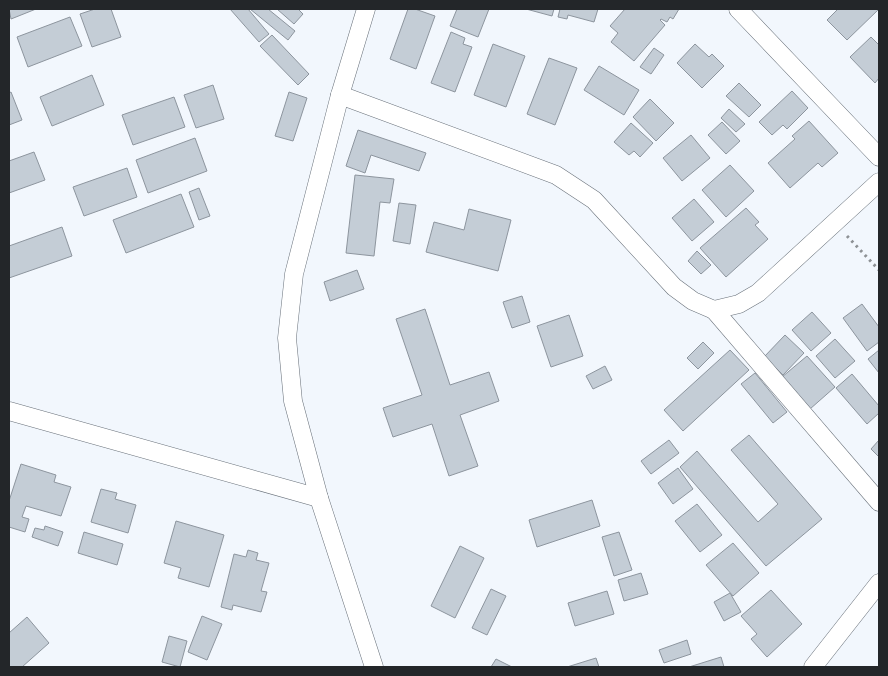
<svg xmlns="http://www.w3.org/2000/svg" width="888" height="676" font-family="'Public Sans',sans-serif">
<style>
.building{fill:#c4cdd6;stroke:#8d959e}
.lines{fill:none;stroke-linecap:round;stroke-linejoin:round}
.minor-casing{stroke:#69717a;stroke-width:19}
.path{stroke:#8d9195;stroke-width:3;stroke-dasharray:2.5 4;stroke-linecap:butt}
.minor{stroke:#fff;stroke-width:18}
</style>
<rect width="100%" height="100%" fill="#f2f7fd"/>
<g class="building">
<path d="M9 9H36L11 19Z"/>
<path d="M95 9H111L121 37 92 47 80 14Z"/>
<path d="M230 9H248L269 34 259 42Z"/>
<path d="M250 9H268L295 31 288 40Z"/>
<path d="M277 9H298L303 14 294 24Z"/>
<path d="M408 9H415L435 16 416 69 390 59Z"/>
<path d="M457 9H489L478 37 450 26Z"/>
<path d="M526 9H554L552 16Z"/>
<path d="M560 9H598L594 22 568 15 567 19 558 17Z"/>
<path d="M625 9H679L673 19 670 17 667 22 661 19 660 20 665 25 634 61 611 42 618 33 610 26Z"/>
<path d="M838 9H879L847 40 827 20Z"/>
<path d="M70 17 82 46 28 67 17 37Z"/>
<path d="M451 32 465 38 463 44 472 47 455 92 431 83Z"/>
<path d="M272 35 309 74 298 85 260 46Z"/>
<path d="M871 37 878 44 879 42V78L875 83 850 57Z"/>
<path d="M493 44 525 56 506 107 474 95Z"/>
<path d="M695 44 709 57 712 54 724 66 702 88 677 63Z"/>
<path d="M654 48 664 55 651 74 640 67Z"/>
<path d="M549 58 577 68 555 125 527 114Z"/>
<path d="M599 66 639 90 624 115 584 90Z"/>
<path d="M92 75 104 105 52 126 40 97Z"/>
<path d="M739 83 761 105 749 117 726 96Z"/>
<path d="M213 85 224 119 196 128 184 95Z"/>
<path d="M792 91 808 108 787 129 783 125 772 135 759 122Z"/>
<path d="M11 92 22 120 9 125V93Z"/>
<path d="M289 92 307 98 293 141 275 136Z"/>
<path d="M174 97 185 127 133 145 122 115Z"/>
<path d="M650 99 674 123 656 141 633 117Z"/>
<path d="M729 109 745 124 736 132 721 118Z"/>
<path d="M809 121 838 153 822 167 818 163 790 188 768 163 795 139 792 136Z"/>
<path d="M722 122 740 141 726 154 708 135Z"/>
<path d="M631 123 653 143 640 157 634 151 629 155 614 142Z"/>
<path d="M358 130 426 153 419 171 371 155 365 173 346 166Z"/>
<path d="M691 135 710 158 682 181 663 158Z"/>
<path d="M195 138 207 171 148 193 136 160Z"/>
<path d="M34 152 45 180 9 193V161Z"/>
<path d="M730 165 754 191 726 217 702 190Z"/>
<path d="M127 168 137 197 84 216 73 187Z"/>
<path d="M355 175 394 179 390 203 380 202 374 256 346 253Z"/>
<path d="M199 188 210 216 199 220 189 192Z"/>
<path d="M181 194 194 227 126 253 113 220Z"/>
<path d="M694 199 714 222 692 241 672 218Z"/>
<path d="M399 203 416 205 410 244 393 241Z"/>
<path d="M746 208 759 222 755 225 768 239 726 277 700 248Z"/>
<path d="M469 209 511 220 498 271 426 252 434 222 464 230Z"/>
<path d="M62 227 72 256 9 278V246Z"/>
<path d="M697 251 711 265 701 274 688 261Z"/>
<path d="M357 270 364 289 330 301 324 282Z"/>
<path d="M522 296 530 322 512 328 503 302Z"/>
<path d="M862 304 879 327V342L867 351 843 318Z"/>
<path d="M425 309 450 385 489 372 499 401 460 415 478 466 449 476 432 424 393 437 383 408 422 395 396 319Z"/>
<path d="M812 312 831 333 811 351 792 330Z"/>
<path d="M569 315 583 356 551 367 537 326Z"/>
<path d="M785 335 804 353 783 375 764 357Z"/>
<path d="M835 339 855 361 835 378 816 356Z"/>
<path d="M703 342 714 353 698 369 687 358Z"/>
<path d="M730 350 749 370 683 431 664 410Z"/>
<path d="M879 350V373L868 359Z"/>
<path d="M807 356 835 387 810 409 782 377Z"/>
<path d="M605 366 612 380 593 389 586 376Z"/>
<path d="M755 373 787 412 773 423 741 384Z"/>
<path d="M852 374 879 406V413L867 424 836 388Z"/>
<path d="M749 435 822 519 766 566 680 467 697 451 758 522 778 504 731 450Z"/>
<path d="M669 440 679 453 651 474 641 461Z"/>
<path d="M879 440V457L871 449Z"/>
<path d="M21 464 56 475 54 482 71 487 61 516 26 506 22 517 29 519 25 532 9 527V501Z"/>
<path d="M678 468 693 489 673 504 658 483Z"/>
<path d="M101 489 117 493 115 499 136 505 128 533 91 522Z"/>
<path d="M592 500 600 526 537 547 529 520Z"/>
<path d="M697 504 722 535 700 552 675 521Z"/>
<path d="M176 521 224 535 209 587 178 578 181 568 164 563Z"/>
<path d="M45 526 63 532 58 546 32 537 35 528 44 530Z"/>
<path d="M84 532 123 544 117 565 78 553Z"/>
<path d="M619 532 632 570 614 576 602 537Z"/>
<path d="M733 543 759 573 733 596 706 565Z"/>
<path d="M460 546 484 558 455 618 431 606Z"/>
<path d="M248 550 258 553 256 560 269 563 261 591 267 592 261 612 233 605 232 610 221 607 234 554 246 557Z"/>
<path d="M641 573 648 594 624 601 618 580Z"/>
<path d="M491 589 506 596 487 635 472 628Z"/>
<path d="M771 590 802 624 767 657 751 639 757 634 741 616Z"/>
<path d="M607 591 614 614 575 626 568 603Z"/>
<path d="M730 593 741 612 724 621 714 602Z"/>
<path d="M202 616 222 624 207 660 188 652Z"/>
<path d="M27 617 49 643 22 667H9V633Z"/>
<path d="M169 636 187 641 180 667 162 662Z"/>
<path d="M687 640 691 654 664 663 659 650Z"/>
<path d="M721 657 724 667H689Z"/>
<path d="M596 658 599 667H567Z"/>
<path d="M496 659 512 667H491Z"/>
</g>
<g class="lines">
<g class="minor-casing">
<g id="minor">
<path d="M366 9 340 95 294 274 287 338 293 401 319 498 374 667"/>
<path d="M738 9 879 157"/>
<path d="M340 95 556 175 594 200 674 287 693 301 714 310 739 304 758 293 879 182"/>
<path d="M714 310 879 502"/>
<path d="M9 411 319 498"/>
<path d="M813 667 879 583"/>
</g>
</g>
<path class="path" d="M847 236 879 270"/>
<use href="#minor" class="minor"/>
</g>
<rect width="888" height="676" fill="none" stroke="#232629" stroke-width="20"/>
</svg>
